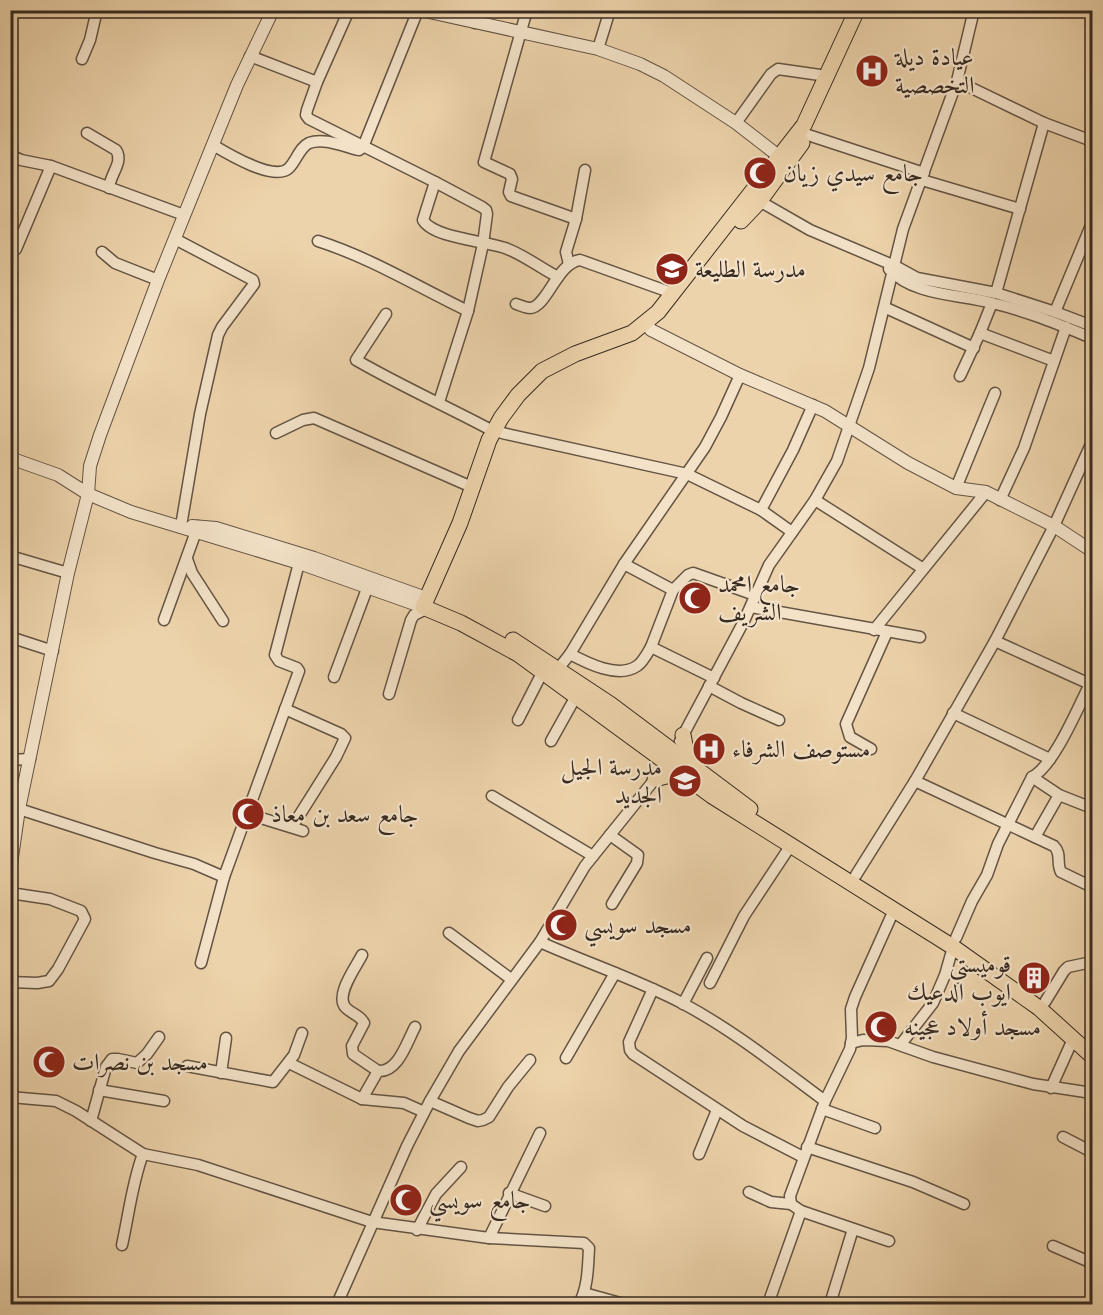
<svg xmlns="http://www.w3.org/2000/svg" width="1103" height="1315" font-family="'Old Standard TT',Amiri,serif">
<style>
.lines{fill:none;stroke-linecap:round;stroke-linejoin:round}
.minor-casing{stroke:#645444;stroke-width:13}
.tertiary-casing{stroke:#645444;stroke-width:14}
.primary-casing{stroke:#372a21;stroke-width:17}
.minor{stroke:#f3e2c8;stroke-width:10}
.tertiary{stroke:#f3e2c8;stroke-width:12}
.primary{stroke:#edd3ab;stroke-width:15}
.labels{text-anchor:middle;stroke-width:4.5;stroke-linejoin:round;paint-order:stroke}
.poi-label{font-size:24px;fill:#372a21;stroke:#f3e2c8;text-anchor:start}
</style>
<rect width="100%" height="100%" fill="#edd3ab"/>
<filter id="stains"><feTurbulence type="fractalNoise" baseFrequency=".00333" numOctaves="4"/><feColorMatrix values="0 0 0 0 .2 0 0 0 0 .09 0 0 0 0 .02 0 0 0 .5 -.17"/></filter>
<radialGradient id="worn" r=".72"><stop offset=".6" stop-color="#630" stop-opacity="0"/><stop offset="1" stop-color="#630" stop-opacity=".3"/></radialGradient>
<g class="lines">
<g class="minor-casing">
<g id="minor">
<path d="M349 10 317 82 307 110 306 115 309 119 435 182 423 220C433 238 486 241 505 248 523 254 540 268 558 277"/>
<path d="M527 10 484 162 510 174 512 179 509 192 511 196 576 219"/>
<path d="M475 23 479 10"/>
<path d="M598 49 610 10"/>
<path d="M250 56 317 82"/>
<path d="M82 59 90 40 97 10"/>
<path d="M957 81 1044 123 1092 141"/>
<path d="M736 123 771 74 778 69 827 76"/>
<path d="M800 130 808 135 924 173"/>
<path d="M87 133 116 150C124 162 110 174 109 188"/>
<path d="M213 145C228 154 275 182 289 168 296 161 300 147 309 143 324 137 345 147 359 150L363 147 418 10"/>
<path d="M10 155 21 160 51 166 184 215"/>
<path d="M922 180 1020 209"/>
<path d="M435 182 482 207 486 210 487 214 483 244 468 311 439 402"/>
<path d="M756 199 810 230 895 266 917 278 996 293 1055 312 1092 326"/>
<path d="M175 239 253 280 254 284 222 327 218 335 200 414 181 526"/>
<path d="M318 241C371 258 418 287 468 311"/>
<path d="M16 249 51 166"/>
<path d="M102 252 115 263 158 280"/>
<path d="M569 264 566 252 576 219 585 170"/>
<path d="M889 269C914 296 959 294 992 303 1027 311 1060 325 1092 338"/>
<path d="M996 293 1044 123"/>
<path d="M516 304C520 305 525 308 530 308 547 307 557 263 580 260L672 293"/>
<path d="M886 308 974 348"/>
<path d="M1055 312 1092 223"/>
<path d="M386 314 356 360C401 386 448 407 493 431"/>
<path d="M980 333 1054 361"/>
<path d="M960 376 980 333 992 303"/>
<path d="M276 433 303 420 314 418 474 488"/>
<path d="M502 433 687 474 761 510 792 532"/>
<path d="M956 488 995 393"/>
<path d="M815 500 922 568"/>
<path d="M1000 500 1024 448 1066 327"/>
<path d="M761 510 793 450 813 405"/>
<path d="M10 556 68 573"/>
<path d="M187 559 192 573 223 621"/>
<path d="M624 564 673 590 688 575 693 573 755 595"/>
<path d="M751 607 920 637"/>
<path d="M164 620 198 526"/>
<path d="M874 630 986 492"/>
<path d="M10 637 53 651"/>
<path d="M995 641 1092 685"/>
<path d="M651 647 673 590"/>
<path d="M570 654C587 663 618 679 637 666 643 662 647 654 651 647L714 678"/>
<path d="M558 669 570 654 624 564 705 447 721 417 740 375"/>
<path d="M334 677 368 586"/>
<path d="M709 686 741 703 779 720"/>
<path d="M389 694 411 620 414 615 422 611 423 607"/>
<path d="M285 709 341 734 345 738 336 757 292 827"/>
<path d="M953 713 1050 759"/>
<path d="M518 720 542 673"/>
<path d="M551 741 575 698"/>
<path d="M680 741 744 621 769 565 815 500 837 461 869 368 903 229 957 81 974 10"/>
<path d="M871 749 850 737 846 724 887 632"/>
<path d="M10 760 30 759"/>
<path d="M1032 777 1059 795 1092 808"/>
<path d="M915 781 1054 846C1062 854 1056 863 1061 872L1092 887"/>
<path d="M492 796 593 856"/>
<path d="M19 809 155 853 194 864 224 877"/>
<path d="M248 814 303 831"/>
<path d="M610 835 638 855 637 863 612 904"/>
<path d="M1035 837 1059 795"/>
<path d="M856 875 915 781 995 641 1054 526 1092 442"/>
<path d="M10 893 50 899 81 911 85 919 58 969 49 981 37 983 10 982"/>
<path d="M449 933 511 979"/>
<path d="M956 938 972 901 987 875 998 844 1032 777C1054 766 1078 707 1090 684"/>
<path d="M540 942C587 963 636 979 682 1003 733 1030 779 1067 825 1101"/>
<path d="M362 955C356 967 334 996 346 1008 352 1014 360 1015 364 1023L352 1046 353 1054 378 1071"/>
<path d="M201 963 224 877 299 671 297 668 279 661 275 655 299 563"/>
<path d="M710 983 744 916 791 845"/>
<path d="M653 989 629 1042 630 1050 633 1054 743 1126 803 1157"/>
<path d="M1045 1002 1064 971 1068 967 1092 962"/>
<path d="M683 1004 707 958"/>
<path d="M851 1043 863 1040 888 1041 933 1057 1033 1084 1092 1093"/>
<path d="M901 1044 933 1003 945 975 953 947"/>
<path d="M566 1058 615 973"/>
<path d="M289 1063 362 1099 404 1103 424 1112"/>
<path d="M187 1066 273 1082 294 1055 302 1033"/>
<path d="M221 1073 226 1038"/>
<path d="M1051 1088 1073 1039"/>
<path d="M99 1090 164 1101"/>
<path d="M10 1097 56 1101 76 1111 143 1154 198 1165 372 1222 489 1238 584 1243 589 1248C588 1267 588 1287 579 1304"/>
<path d="M362 1099 378 1071C398 1073 407 1042 415 1027"/>
<path d="M430 1101 469 1118 478 1121 483 1120 489 1117 508 1087 530 1060"/>
<path d="M822 1109 875 1128"/>
<path d="M91 1121 106 1067 112 1059H118L137 1063 147 1054 159 1037"/>
<path d="M1063 1137 1092 1152"/>
<path d="M807 1147 913 1182 964 1204"/>
<path d="M699 1154 717 1110"/>
<path d="M749 1192 771 1202 791 1204"/>
<path d="M509 1193 545 1206"/>
<path d="M417 1230 436 1194 461 1167"/>
<path d="M489 1238 540 1133"/>
<path d="M889 1241 801 1211 791 1204 790 1196 825 1101 850 1049 852 1038 851 1009 855 997 894 910"/>
<path d="M122 1245C129 1214 132 1183 143 1154"/>
<path d="M1053 1246 1092 1263"/>
<path d="M584 1293 624 1304"/>
<path d="M1003 1303 1007 1304"/>
<path d="M337 1304 407 1146 430 1101 459 1051 540 942 585 866 659 774"/>
<path d="M768 1304 801 1211"/>
<path d="M830 1304 853 1229"/>
</g>
</g>
<g class="tertiary-casing">
<g id="tertiary">
<path d="M420 10 598 49 640 64 664 76 736 123 785 161"/>
<path d="M646 323 651 330 740 375 825 411 908 463 956 488 986 492 1054 526 1092 551"/>
<path d="M10 458 58 475 88 494 131 512 299 563 423 607"/>
<path d="M192 526 216 528 314 558 426 598"/>
<path d="M10 871 19 809 68 573 88 494 90 466 100 435 158 280 237 85 273 10"/>
</g>
</g>
<g class="primary-casing">
<g id="primary">
<path d="M857 10 804 125 658 312 632 333 575 354 542 371 518 395 501 418 489 440 460 523 423 607 461 623 518 654 712 796 953 947 1039 1008 1092 1056"/>
<path d="M741 221 759 202 802 143"/>
<path d="M513 640 610 704 750 809"/>
<path d="M683 735 686 750 692 762"/>
<path d="M655 779 666 776H685"/>
</g>
</g>
<use href="#minor" class="minor"/>
<use href="#tertiary" class="tertiary"/>
<use href="#primary" class="primary"/>
</g>
<defs>
<g id="hospital-disc" transform="scale(1.725)"><circle r="9.5" fill="#8f2418" stroke="#f3e2c8"/><path d="M-5-5h3v3.5h4V-5h3V5h-3V1.5h-4V5h-3Z" fill="#fff"/></g>
<g id="mosque-disc" transform="scale(1.725)"><circle r="9.5" fill="#8f2418" stroke="#f3e2c8"/><path d="M3.5-4.9A6 6 0 1 0 3.5 4.9A5 5 0 1 1 3.5-4.9Z" fill="#fff"/></g>
<g id="school-disc" transform="scale(1.725)"><circle r="9.5" fill="#8f2418" stroke="#f3e2c8"/><path d="M0-5L7-2L0 1L-7-2ZM-4 1L0 2.5L4 1V4Q0 6-4 4Z" fill="#fff"/></g>
<g id="building-disc" transform="scale(1.725)"><circle r="9.5" fill="#8f2418" stroke="#f3e2c8"/><path d="M-4-6H4V6H1V3H-1V6H-4ZM-2.5-4.3h1.7v1.8h-1.7ZM.8-4.3h1.7v1.8H.8ZM-2.5-1h1.7V.8h-1.7ZM.8-1h1.7V.8H.8Z" fill="#fff"/></g>
</defs>
<g fill-rule="evenodd">
<use href="#hospital-disc" x="872" y="71"/>
<use href="#mosque-disc" x="760" y="173"/>
<use href="#school-disc" x="672" y="269"/>
<use href="#mosque-disc" x="695" y="598"/>
<use href="#hospital-disc" x="709" y="749"/>
<use href="#school-disc" x="685" y="781"/>
<use href="#mosque-disc" x="248" y="814"/>
<use href="#mosque-disc" x="561" y="925"/>
<use href="#building-disc" x="1034" y="978"/>
<use href="#mosque-disc" x="881" y="1027"/>
<use href="#mosque-disc" x="49" y="1062"/>
<use href="#mosque-disc" x="406" y="1200"/>
</g>
<g class="labels">
<g class="poi-label">
<text x="895" y="65">عيادة ديلة<tspan x="895" dy="28">التخصصية</tspan></text>
<text x="783" y="181">جامع سيدي زيان</text>
<text x="695" y="277">مدرسة الطليعة</text>
<text x="718" y="592">جامع امحمد<tspan x="718" dy="28">الشريف</tspan></text>
<text x="732" y="757">مستوصف الشرفاء</text>
<text x="662" y="775" text-anchor="end">مدرسة الجيل<tspan x="662" dy="28">الجديد</tspan></text>
<text x="271" y="822">جامع سعد بن معاذ</text>
<text x="584" y="933">مسجد سويسي</text>
<text x="1011" y="972" text-anchor="end">قوميستي<tspan x="1011" dy="28">ايوب الدعيك</tspan></text>
<text x="904" y="1035">مسجد أولاد عجينه</text>
<text x="72" y="1070">مسجد بن نصرات</text>
<text x="429" y="1208">جامع سويسي</text>
</g>
</g>
<rect width="1103" height="1315" fill="none" stroke="#edd3ab" stroke-width="36"/>
<rect x="12" y="12" width="1079" height="1291" fill="none" stroke="#372a21" stroke-width="3"/>
<rect x="18" y="18" width="1067" height="1279" fill="none" stroke="#372a21" stroke-width="1.5"/>
<rect width="100%" height="100%" filter="url(#stains)"/>
<rect width="100%" height="100%" fill="url(#worn)"/>
</svg>
